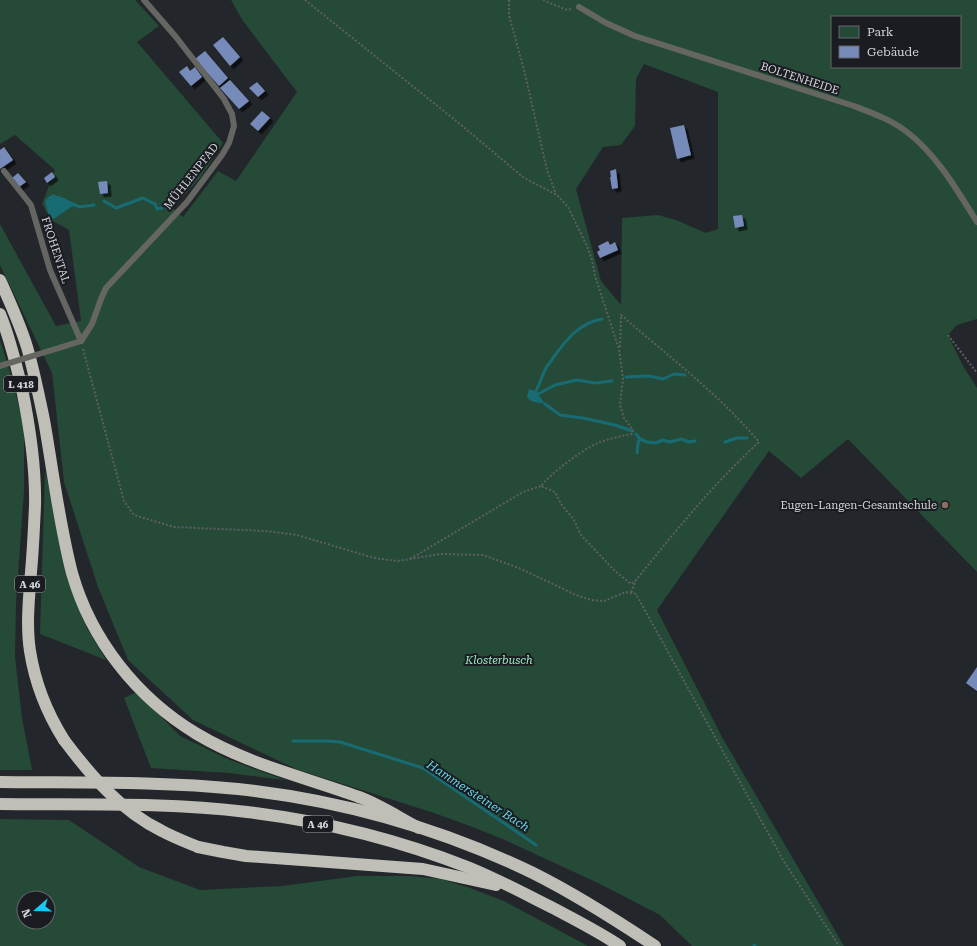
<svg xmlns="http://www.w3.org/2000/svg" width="977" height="946" font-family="'Roboto Serif',serif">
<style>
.green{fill:#254a37;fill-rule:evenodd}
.water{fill:#196b73}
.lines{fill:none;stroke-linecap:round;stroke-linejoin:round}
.stream{stroke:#196b73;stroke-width:3}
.building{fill:#768bba;filter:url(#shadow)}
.path{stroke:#5d5f64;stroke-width:2;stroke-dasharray:2 2;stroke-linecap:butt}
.lane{stroke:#656662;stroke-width:6}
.highway{stroke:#bfbfb7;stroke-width:12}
.lane-bridge{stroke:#656662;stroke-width:6}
.highway-bridge{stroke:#bfbfb7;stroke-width:12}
.education-dot{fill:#8d6e63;stroke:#1a1c22;stroke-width:1.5}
.labels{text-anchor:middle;stroke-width:4;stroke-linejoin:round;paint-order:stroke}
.shield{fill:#1a1c22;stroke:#9c9ea2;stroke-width:1}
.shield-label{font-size:10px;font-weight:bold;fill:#d3d5d9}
.street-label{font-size:11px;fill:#d3d5d9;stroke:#1a1c22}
.poi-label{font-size:11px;fill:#d3d5d9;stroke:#1a1c22;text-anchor:end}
.park-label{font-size:11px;font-style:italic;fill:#98eec0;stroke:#1a1c22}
.water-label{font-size:12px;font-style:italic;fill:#66d8e5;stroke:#1a1c22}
</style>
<defs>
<filter id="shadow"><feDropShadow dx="3.5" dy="3.5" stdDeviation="0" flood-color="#0009"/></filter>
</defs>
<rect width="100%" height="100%" fill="#23262b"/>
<g class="green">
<path d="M0 0H135L159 26 137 42 223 143 201 177 172 208 183 217 218 171 236 181 297 92 243 21 231 0H977V319L957 325 948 335 963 366 977 388V572L848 439 801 478 769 451 657 610 722 737 844 946H692L660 915 600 884 505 840 470 826 434 813 296 769 193 720 128 660 98 587 64 482 52 373 0 265V224L56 326 81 321 69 230 51 220 42 204 55 170 15 135 0 144ZM832 17H960V67H832ZM644 64 718 92V229L706 233 676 220 658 215 622 218 621 305 601 281 576 189 603 147 621 145 635 126 636 79Z"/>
<path d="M0 340 10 372 24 426V491L16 603 15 657 22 718 32 770H0Z"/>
<path d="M45 470 70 583 87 628 106 660 40 634Z"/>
<path d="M137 692 180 736 230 760 285 780 229 773 151 768 124 698Z"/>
<path d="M0 819 69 820 139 867 200 890 282 886 357 876H410L441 879 470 888 504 901 588 946H0ZM24 898H48V922H24Z"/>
</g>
<g class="water">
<path d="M54 194 56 196H59L79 205V208L73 206 53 219 48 213 45 202 48 197Z"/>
<path d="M529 389 536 391 545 404C538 402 530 403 527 397Z"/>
</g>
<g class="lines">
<g class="stream">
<path d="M104 201 116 208 143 198 155 204 157 209 162 208"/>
<path d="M79 207 94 205"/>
<path d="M626 377 649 376 663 379 674 374 685 375"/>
<path d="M536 391C540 383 542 376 546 368 548 364 551 362 553 358 566 340 579 323 602 319"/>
<path d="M538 394 555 385 577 380 595 383 612 381"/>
<path d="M545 404 560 415 583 418 615 425 632 431"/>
<path d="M636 434 640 439 647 442 656 443 663 440 670 442 681 439 689 442 695 441"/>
<path d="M725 442 737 438H747"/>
<path d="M637 453 638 443 640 439"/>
<path d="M293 741H327L340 742 423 768 536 845"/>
<path d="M754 945 755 946"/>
</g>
</g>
<g class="building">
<path d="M223 37 240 57 230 66 213 45Z"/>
<path d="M205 51 228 78 219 86 195 59Z"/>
<path d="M187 66 190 71 195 67 202 77 191 86 179 72Z"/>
<path d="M230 80 249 101 239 109 220 88Z"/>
<path d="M257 82 265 91 258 97 249 88Z"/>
<path d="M262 111 270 118 258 131 250 124Z"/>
<path d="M684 125 691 155 677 159 670 128Z"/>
<path d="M4 147 13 160 0 169V150Z"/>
<path d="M616 169 618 188 612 189 610 177H611L610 171Z"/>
<path d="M52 172 55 177 47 183 44 178Z"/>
<path d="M18 173 26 182 19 187 12 178Z"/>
<path d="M107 181 108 193 100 194 98 182Z"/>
<path d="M742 215 744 226 735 228 733 216Z"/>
<path d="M608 241 610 245 615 242 618 250 600 258 597 252 600 250 598 246Z"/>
<path d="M977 667V691L966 683Z"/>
</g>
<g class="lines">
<g class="path">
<path d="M305 0 460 124 524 178 557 195 568 207 587 246 592 260 595 276 619 349 623 379 620 405 624 418 633 430 632 434C620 436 607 439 596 444 583 449 549 475 541 486L555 492 561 504 574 520 581 535 615 571 631 584 636 580"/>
<path d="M509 0V15L525 74 547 170 556 194"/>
<path d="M543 0 567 10 571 9"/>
<path d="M948 335 977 373"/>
<path d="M620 347 621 315C667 355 720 395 759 442 713 484 675 532 636 580L631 593"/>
<path d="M83 349 124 501 134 515 174 527 265 531 297 535 374 558 398 561 440 554 483 555 519 568 576 595 591 600 604 601 626 592 636 594 783 860 839 946"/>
<path d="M410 559 523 492 541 486"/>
</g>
<g class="lane">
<path d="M579 7 606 23 635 36 854 106C872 113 892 120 907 132 937 155 957 190 977 222"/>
<path d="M4 171 31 205 50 270 81 341"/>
<path d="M81 341 92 324 101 299 106 288 187 202 222 155 229 143 234 126 232 114 224 99 176 37 144 0"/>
<path d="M62 347 81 341"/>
</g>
<g class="highway">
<path d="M0 280C10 302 20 324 27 347 34 371 39 396 44 420 53 471 59 523 72 573 91 640 137 698 197 734 247 764 304 777 359 797 378 804 400 818 419 828"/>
<path d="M0 314C10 338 16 364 22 389 30 428 36 466 35 506 34 528 33 550 31 572 29 598 26 625 30 651 35 683 47 713 64 740"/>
<path d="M0 782C79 783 159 781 238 789 340 800 442 829 533 873 575 894 616 920 655 946"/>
<path d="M0 804C82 805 165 802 247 812 323 821 399 840 470 868 499 880 527 895 555 909 577 921 599 932 620 946"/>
<path d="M198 847 223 852 246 856 423 869 496 885"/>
</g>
<path class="lane-bridge" d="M0 366 62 347"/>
<path class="highway-bridge" d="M64 740C91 776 121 811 162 831 173 837 186 842 198 847"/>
</g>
<circle class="education-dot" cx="945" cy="505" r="4"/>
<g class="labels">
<g class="shield">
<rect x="4" y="376" width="34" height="16" rx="3"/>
<rect x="15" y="576" width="30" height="16" rx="3"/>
<rect x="303" y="816" width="30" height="16" rx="3"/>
</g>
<g class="shield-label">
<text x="21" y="388">L 418</text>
<text x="30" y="588">A 46</text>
<text x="318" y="828">A 46</text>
</g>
<g class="street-label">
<text transform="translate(800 78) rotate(18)" y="4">BOLTENHEIDE</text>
<text transform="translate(191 176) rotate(-52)" y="4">MÜHLENPFAD</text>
<text transform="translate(56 250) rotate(72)" y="4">FROHENTAL</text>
</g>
<g class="poi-label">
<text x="937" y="509">Eugen-Langen-Gesamtschule</text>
</g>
<g class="park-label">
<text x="499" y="664">Klosterbusch</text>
</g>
<g class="water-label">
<text transform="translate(478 796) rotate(33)" y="4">Hammersteiner Bach</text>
</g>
</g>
<rect x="831" y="16" width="130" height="52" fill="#1a1c22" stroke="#64666b"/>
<rect x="839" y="26" width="20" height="12" fill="#254a37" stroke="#64666b"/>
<text x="867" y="36" font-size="12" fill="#d3d5d9">Park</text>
<rect x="839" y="46" width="20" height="12" fill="#768bba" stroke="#64666b"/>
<text x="867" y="56" font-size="12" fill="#d3d5d9">Gebäude</text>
<g transform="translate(36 910) rotate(250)"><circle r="19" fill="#1a1c22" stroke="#64666b"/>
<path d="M0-3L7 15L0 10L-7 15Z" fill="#13cafb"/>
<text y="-6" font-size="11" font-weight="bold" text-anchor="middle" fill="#d3d5d9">N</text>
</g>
</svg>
